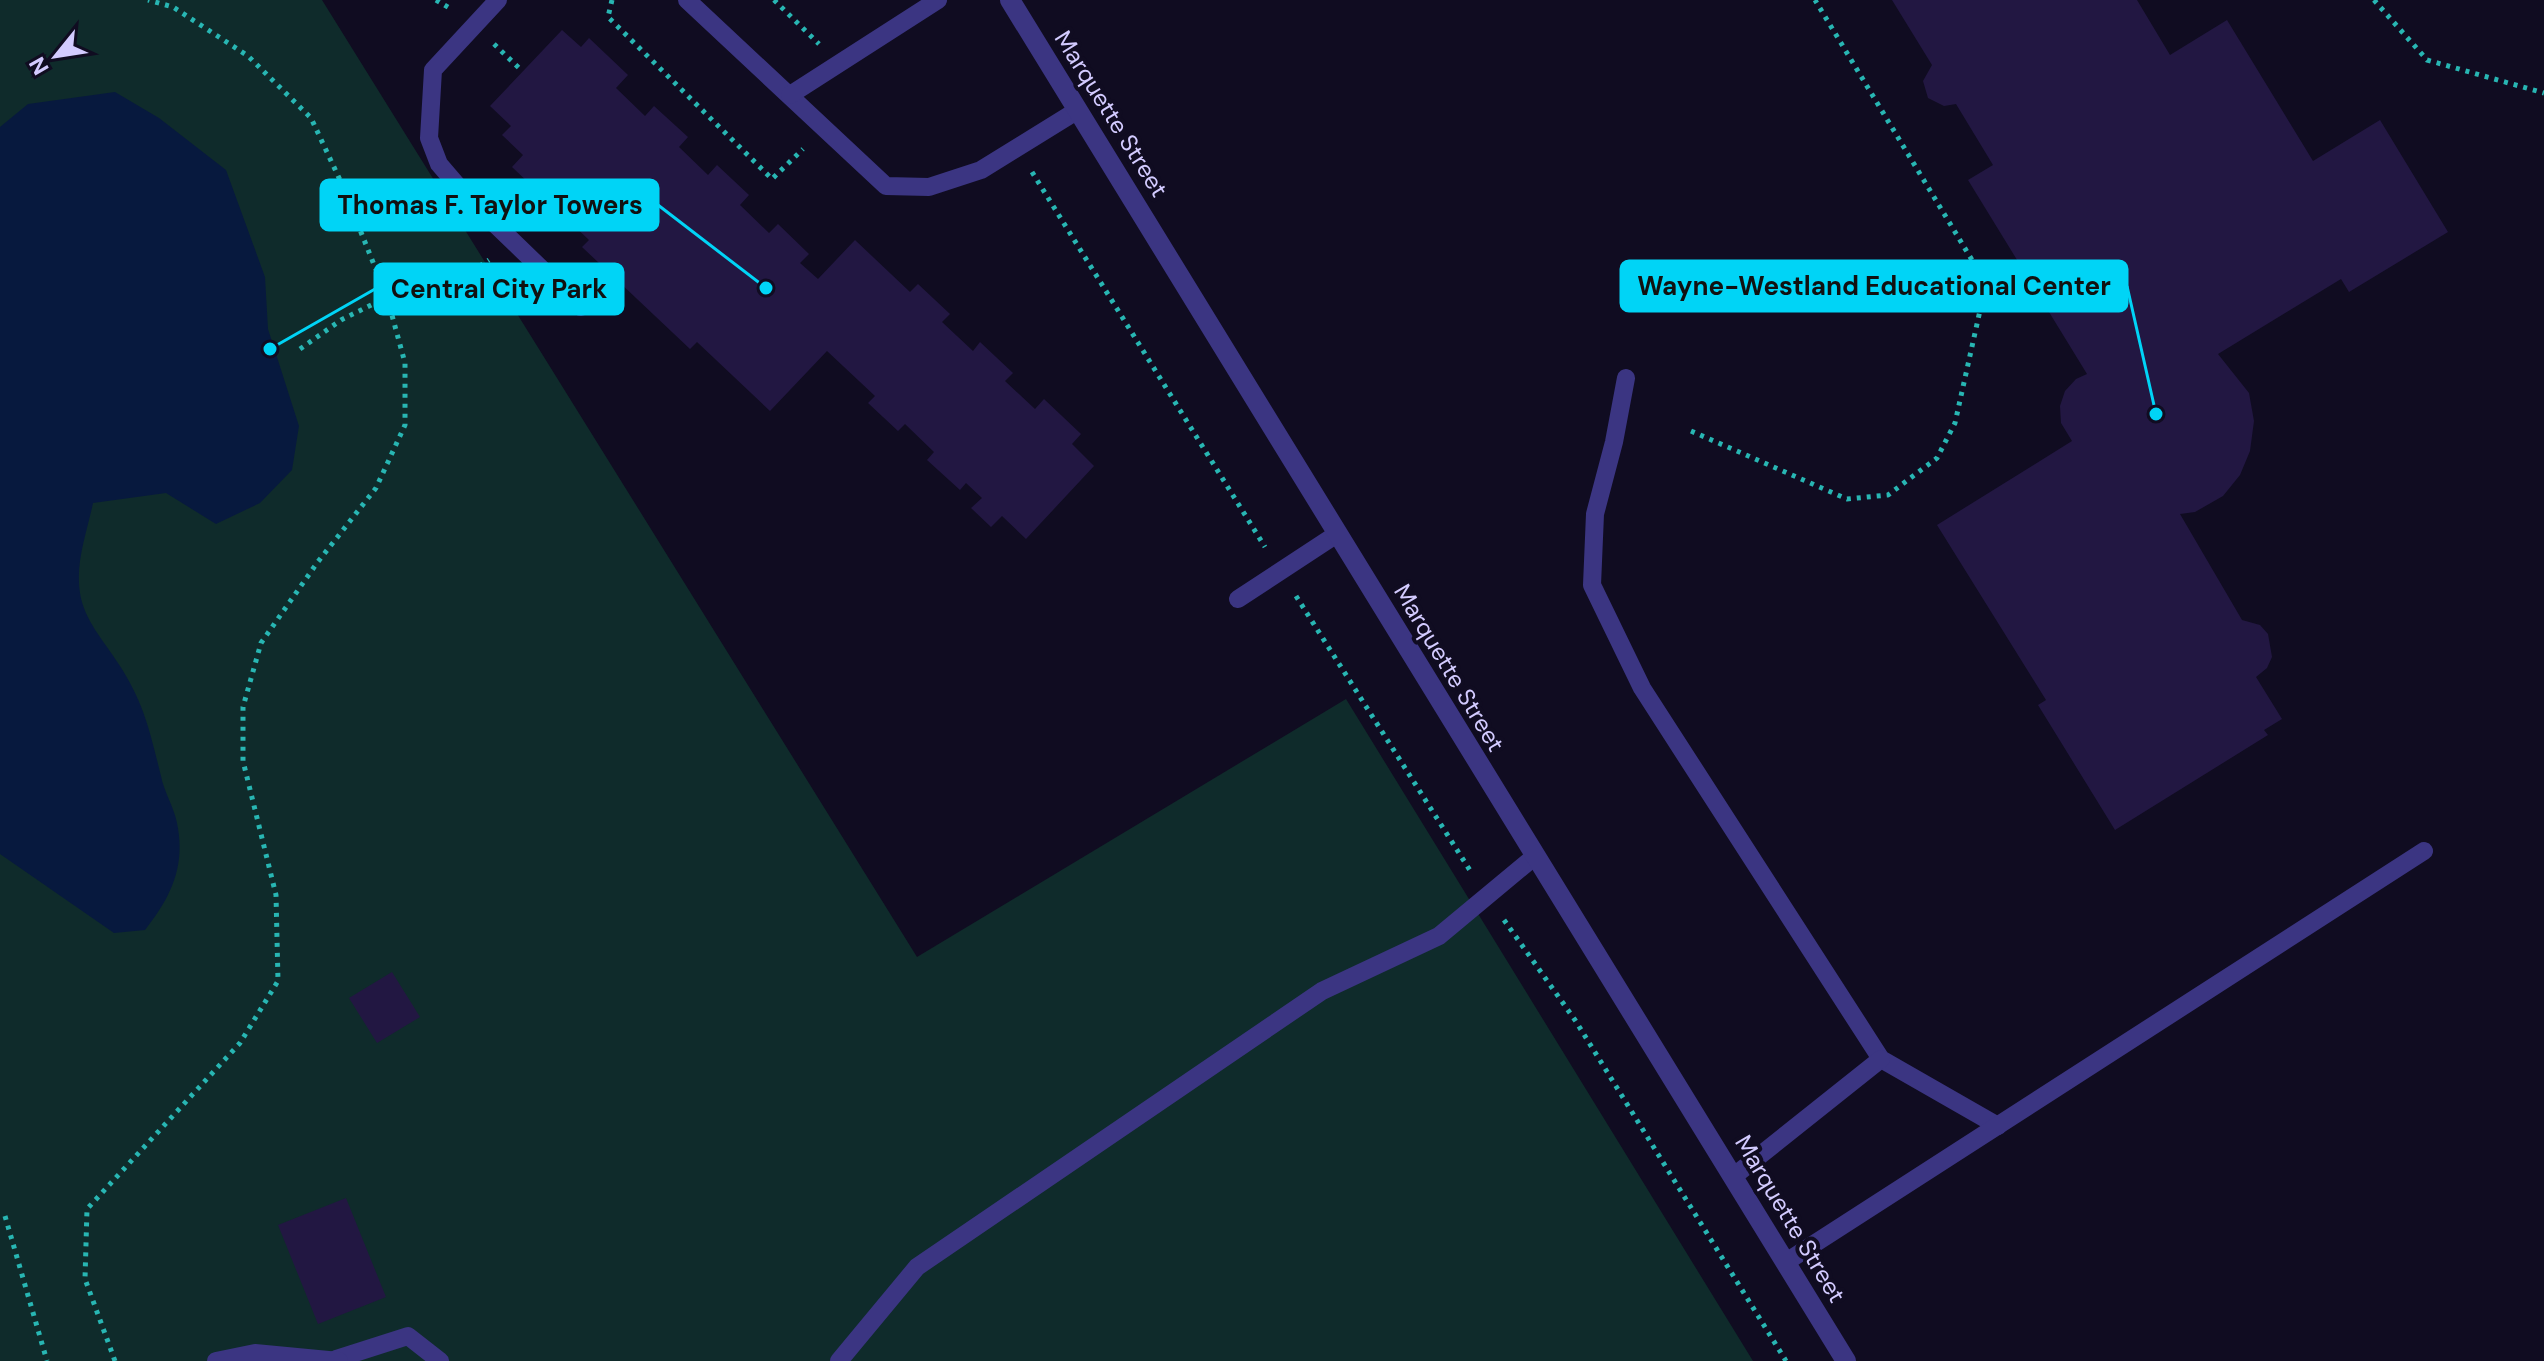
<svg xmlns="http://www.w3.org/2000/svg" width="2544" height="1361" font-family="'DM Sans',sans-serif">
<style>
.green{fill:#0f2b2b}
.water{fill:#07193e}
.building{fill:#221742}
.lines{fill:none;stroke-linecap:round;stroke-linejoin:round}
.path{stroke:#28b6b3;stroke-width:5;stroke-dasharray:4 6;stroke-linecap:butt}
.service{stroke:#3b3582;stroke-width:18}
.tertiary{stroke:#3b3582;stroke-width:20}
.labels{text-anchor:middle;stroke-width:8;stroke-linejoin:round;paint-order:stroke}
.street-label{font-size:24px;fill:#d3cbff;stroke:#100c21}
.leader{fill:none;stroke:#00d4f6;stroke-width:3}
.callout-dot{fill:#00d4f6;stroke:#100c21;stroke-width:3}
.callout{fill:#00d4f6;stroke:#00d4f6;stroke-width:3}
.callout-label{font-size:26px;text-anchor:middle;font-weight:bold;fill:#111}
</style>
<rect width="100%" height="100%" fill="#100c21"/>
<path class="green" d="M0 0H322L917 957 1346 699 1753 1361H0Z"/>
<path class="water" d="M115 92 159 118 226 170 265 277 268 329 299 426 292 470 260 503 216 524 166 493 93 503C87 532 75 563 80 593 84 620 104 641 118 663 144 702 150 732 161 776 164 792 174 807 177 823 186 866 171 897 145 930L114 933 0 854V127L28 104Z"/>
<g class="building">
<path d="M1892 0H2137L2170 55 2227 20 2313 161 2380 120 2448 232 2349 292 2341 279 2218 354 2249 393 2254 421 2250 451 2240 475 2223 496 2195 512 2180 514 2242 620 2260 625 2268 634 2272 657 2267 668 2256 677 2282 719 2264 730 2268 735 2115 830 2038 705 2046 700 1937 525 2072 441 2061 423 2060 406 2065 391 2076 379 2087 374 1968 180 1993 165 1956 104 1944 106 1928 98 1923 81 1932 65Z"/>
<path d="M562 30 581 47 589 38 628 75 616 88 645 116 654 106 688 137 679 147 708 175 717 165 749 195 740 205 769 233 778 224 809 254 800 263 818 279 855 240 910 292 918 284 950 314 942 322 973 351 980 342 1013 373 1005 381 1035 409 1044 399 1081 434 1072 444 1094 466 1026 539 1002 516 991 527 971 508 982 498 966 483 960 490 927 460 934 452 905 424 898 431 868 403 875 396 827 351 770 411 697 342 690 349 582 247 589 240 512 167 523 155 502 135 511 126 490 106Z"/>
<path d="M392 972 420 1017 377 1043 349 998Z"/>
<path d="M346 1198 386 1297 318 1324 278 1225Z"/>
</g>
<g class="lines">
<g class="path">
<path d="M436 0 451 9"/>
<path d="M612 0 608 17 772 179 803 149"/>
<path d="M774 0 819 44"/>
<path d="M2374 0 2427 60 2544 93"/>
<path d="M494 44 520 69"/>
<path d="M1032 172 1265 547"/>
<path d="M300 349 341 320 387 297 426 289 466 275 489 260"/>
<path d="M1691 431 1847 499 1888 495 1937 458 1955 423 1981 306 1978 270 1815 0"/>
<path d="M1296 596 1471 872"/>
<path d="M1504 920 1575 1020 1786 1361"/>
<path d="M5 1216 47 1361"/>
<path d="M115 1361 85 1279 87 1209 240 1043 278 981 276 895 243 761V707L261 643 317 563 376 488 405 425V363L387 297 340 180 311 118 248 56 173 7 148 0"/>
</g>
<g class="service">
<path d="M498 0 433 70 429 138 439 164 469 199 581 307"/>
<path d="M687 0 886 186 929 187 981 170 1078 110"/>
<path d="M790 95 938 0"/>
<path d="M1626 378 1614 442 1595 514 1592 585 1642 688 1881 1059 1998 1126"/>
<path d="M1238 599 1337 534"/>
<path d="M1734 1176 1881 1059"/>
<path d="M1786 1262 2424 851"/>
<path d="M336 1359 408 1336 440 1361"/>
<path d="M216 1361 255 1353 339 1361"/>
<path d="M839 1361 917 1267 1322 991 1439 936 1534 857"/>
</g>
<path class="tertiary" d="M1010 0 1846 1361"/>
</g>
<g class="labels">
<g class="street-label">
<text transform="translate(1111 114) rotate(58)" y="8">Marquette Street</text>
<text transform="translate(1449 668) rotate(59)" y="8">Marquette Street</text>
<text transform="translate(1790 1219) rotate(59)" y="8">Marquette Street</text>
</g>
</g>
<path class="leader" d="M766 288L658 205M2156 414L2127 286M270 349L375 289"/>
<g class="callout-dot">
<circle cx="766" cy="288" r="8"/>
<circle cx="2156" cy="414" r="8"/>
<circle cx="270" cy="349" r="8"/>
</g>
<g class="callout">
<rect x="321" y="180" width="337" height="50" rx="8"/>
<rect x="1621" y="261" width="506" height="50" rx="8"/>
<rect x="375" y="264" width="248" height="50" rx="8"/>
</g>
<g class="callout-label">
<text x="490" y="214">Thomas F. Taylor Towers</text>
<text x="1874" y="295">Wayne-Westland Educational Center</text>
<text x="499" y="298">Central City Park</text>
</g>
<g transform="translate(56 56) rotate(240)" stroke="#100c21" stroke-width="6" paint-order="stroke">
<path d="M0-6L14 30L0 20L-14 30Z" fill="#d3cbff"/>
<text y="-12" font-size="22" font-weight="bold" text-anchor="middle" fill="#d3cbff">N</text>
</g>
</svg>
